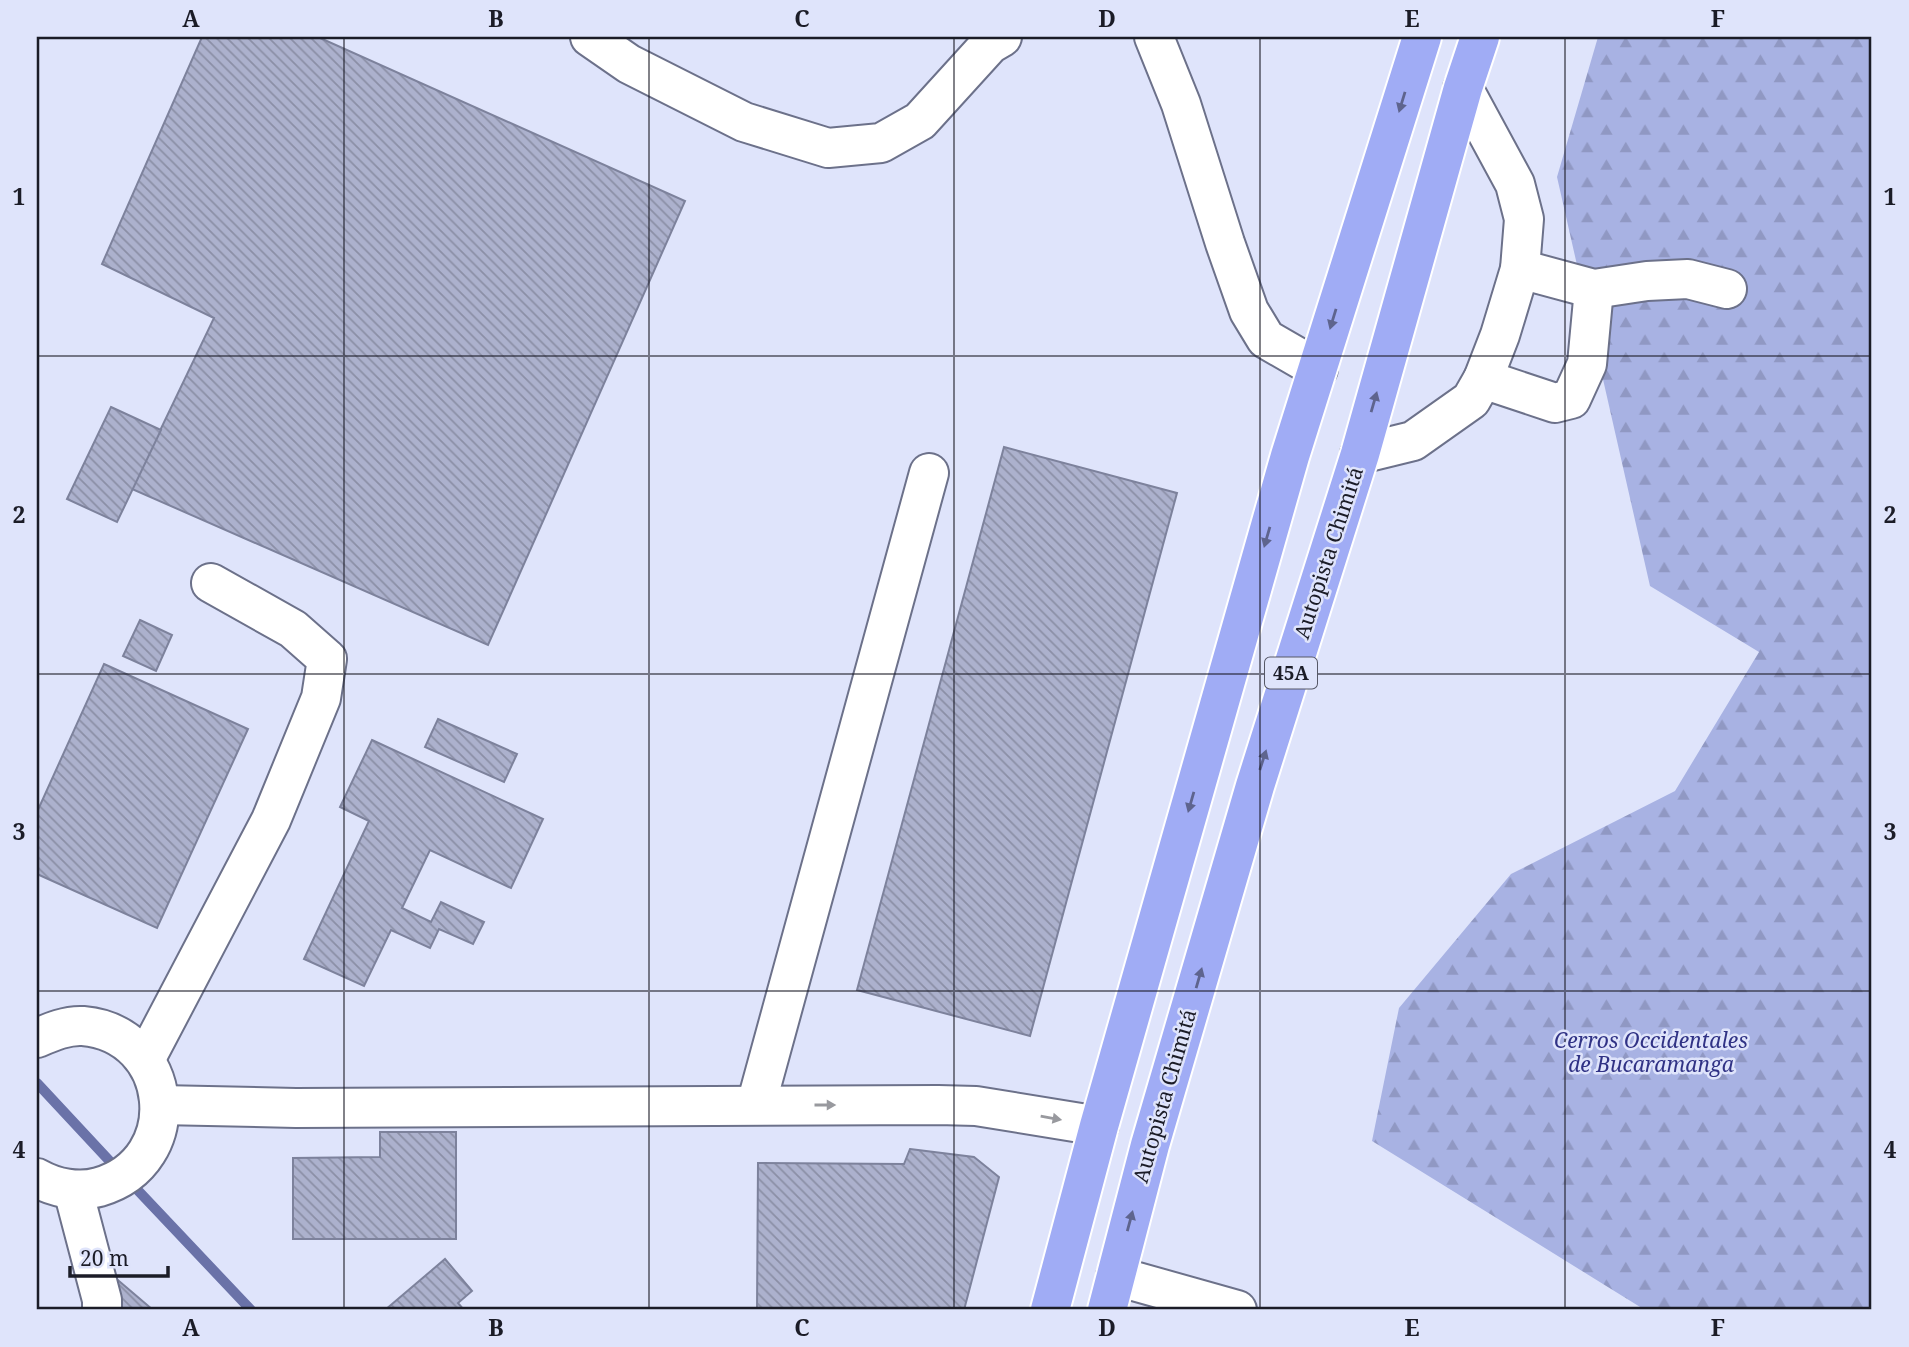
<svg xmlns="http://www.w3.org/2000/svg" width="1909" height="1347" font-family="'Noto Serif',serif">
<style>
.forest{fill:url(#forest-firs)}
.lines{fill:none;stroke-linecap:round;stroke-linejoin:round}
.stream{stroke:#6a72a8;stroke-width:10}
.building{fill:url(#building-back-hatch);stroke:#7d829c;stroke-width:2}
.minor-casing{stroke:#6c718a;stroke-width:42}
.highway-casing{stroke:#fff;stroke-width:42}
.minor{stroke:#fff;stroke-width:38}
.highway{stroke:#a0acf5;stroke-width:38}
.oneway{fill:#5e648e}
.oneway2{fill:#98999e}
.grid{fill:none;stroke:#1b1c27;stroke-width:2;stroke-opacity:0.55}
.labels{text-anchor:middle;stroke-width:5;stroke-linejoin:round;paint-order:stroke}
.shield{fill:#dfe4fb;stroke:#565867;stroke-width:2}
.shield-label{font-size:19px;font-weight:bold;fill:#1b1c27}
.street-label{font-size:21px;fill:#1b1c27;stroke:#dfe4fb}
.park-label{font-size:21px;font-style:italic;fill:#303285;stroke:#dfe4fb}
.neatline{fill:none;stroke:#1b1c27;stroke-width:2.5}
.grid-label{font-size:23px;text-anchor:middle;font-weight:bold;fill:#1b1c27}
</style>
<defs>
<pattern id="forest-firs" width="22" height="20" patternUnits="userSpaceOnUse" patternTransform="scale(1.75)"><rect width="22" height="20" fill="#a8b2e3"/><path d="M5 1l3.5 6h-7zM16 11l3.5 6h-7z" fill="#9098c3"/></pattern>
<pattern id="building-back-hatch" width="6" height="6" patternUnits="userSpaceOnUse" patternTransform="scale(1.75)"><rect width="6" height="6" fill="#acb1cd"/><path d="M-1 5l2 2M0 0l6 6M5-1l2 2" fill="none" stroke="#8b8fa6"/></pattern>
</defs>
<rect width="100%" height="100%" fill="#dfe4fb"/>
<path class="forest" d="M1598 37H1872V1310H1645L1372 1141 1399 1008 1511 874 1675 791 1759 652 1650 586 1557 177Z"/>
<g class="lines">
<g class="stream">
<path d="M37 1083 118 1170"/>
<path d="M129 1181 251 1310"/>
</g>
</g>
<g class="building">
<path d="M202 37H318L685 201 488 645 132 489 214 318 102 264Z"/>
<path d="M111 407 161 430 117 522 67 499Z"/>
<path d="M1004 447 1177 493 1030 1036 857 990Z"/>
<path d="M140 620 172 635 156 671 123 656Z"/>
<path d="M104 664 248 729 157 928 37 874V812Z"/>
<path d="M438 719 517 754 504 782 425 747Z"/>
<path d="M372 740 543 819 511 888 430 850 402 908 431 922 441 902 484 922 473 944 439 929 430 948 391 930 364 986 304 959 369 821 340 807Z"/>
<path d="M380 1132H456V1239H293V1158L380 1157Z"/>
<path d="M910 1149 974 1157 999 1177 964 1310H757L758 1163 904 1164Z"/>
<path d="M445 1259 472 1291 458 1303 464 1310H385Z"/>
<path d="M106 1270 153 1310H105Z"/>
</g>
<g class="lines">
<g class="minor-casing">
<g id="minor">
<path d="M590 37 629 64 744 122 828 148 881 143 920 121 990 44 1002 37"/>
<path d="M1154 37 1181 104 1225 243 1249 311 1266 339 1318 369"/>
<path d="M1520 269 1594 289 1647 281 1688 279 1727 289"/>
<path d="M1483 379 1555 403 1571 399 1587 364 1594 289"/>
<path d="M1360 454 1413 441 1471 400 1483 379 1500 335 1520 269 1524 219 1515 184 1463 88"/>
<path d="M37 1038C51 1032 67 1025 83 1026 175 1034 188 1161 99 1187 78 1193 55 1188 37 1178"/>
<path d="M145 1060 271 820 321 698 327 659 293 629 211 583"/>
<path d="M160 1105 296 1108 938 1105 976 1106 1099 1126"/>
<path d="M756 1105 929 473"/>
<path d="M73 1190 102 1300V1310"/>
<path d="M1116 1276 1237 1310"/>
</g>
</g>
<g class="highway-casing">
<g id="highway">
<path d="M1050 1310 1099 1126 1290 456 1422 37"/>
<path d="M1107 1310 1150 1145 1255 786 1360 454 1463 88 1480 37"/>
</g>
</g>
<use href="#minor" class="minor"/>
<use href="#highway" class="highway"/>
</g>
<defs><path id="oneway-solid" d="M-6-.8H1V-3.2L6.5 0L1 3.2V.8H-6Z" transform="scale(1.75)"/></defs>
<g class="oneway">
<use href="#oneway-solid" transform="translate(1402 102) rotate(107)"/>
<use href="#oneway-solid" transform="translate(1333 319) rotate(107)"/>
<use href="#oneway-solid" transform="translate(1374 402) rotate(-74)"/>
<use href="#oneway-solid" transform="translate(1267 537) rotate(106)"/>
<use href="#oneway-solid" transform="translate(1263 760) rotate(-72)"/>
<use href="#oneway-solid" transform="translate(1191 802) rotate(106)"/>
<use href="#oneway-solid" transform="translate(1199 978) rotate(-74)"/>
<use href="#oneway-solid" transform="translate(1130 1221) rotate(-75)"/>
</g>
<g class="oneway2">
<use href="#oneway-solid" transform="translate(825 1105)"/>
<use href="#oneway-solid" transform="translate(1051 1118) rotate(10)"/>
</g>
<path class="grid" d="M344 37V1310M649 37V1310M954 37V1310M1260 37V1310M1565 37V1310M37 356H1872M37 674H1872M37 991H1872"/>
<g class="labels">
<rect class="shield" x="1265" y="657.5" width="52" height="31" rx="5"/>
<g class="shield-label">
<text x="1291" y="680">45A</text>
</g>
<g class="street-label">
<text transform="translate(1329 553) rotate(-72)" y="7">Autopista Chimitá</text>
<text transform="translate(1165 1096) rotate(-74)" y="7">Autopista Chimitá</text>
</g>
<g class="park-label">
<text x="1651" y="1048">Cerros Occidentales<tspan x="1651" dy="24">de Bucaramanga</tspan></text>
</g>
</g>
<rect width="1909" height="1347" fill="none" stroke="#dfe4fb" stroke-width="77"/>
<path d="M70 1266v10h98v-10" fill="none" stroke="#1b1c27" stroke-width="3.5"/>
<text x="80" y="1266" font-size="21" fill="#1b1c27" stroke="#dfe4fb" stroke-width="5" paint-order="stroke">20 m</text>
<rect x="38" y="38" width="1832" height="1270" class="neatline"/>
<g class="grid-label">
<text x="191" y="27">A</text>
<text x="496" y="27">B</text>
<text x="802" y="27">C</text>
<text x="1107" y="27">D</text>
<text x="1412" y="27">E</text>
<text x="1718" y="27">F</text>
<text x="19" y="205">1</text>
<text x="1890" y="205">1</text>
<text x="19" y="523">2</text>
<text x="1890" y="523">2</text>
<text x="19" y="840">3</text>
<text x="1890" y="840">3</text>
<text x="19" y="1158">4</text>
<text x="1890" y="1158">4</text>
<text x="191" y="1336">A</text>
<text x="496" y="1336">B</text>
<text x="802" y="1336">C</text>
<text x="1107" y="1336">D</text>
<text x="1412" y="1336">E</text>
<text x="1718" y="1336">F</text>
</g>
</svg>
